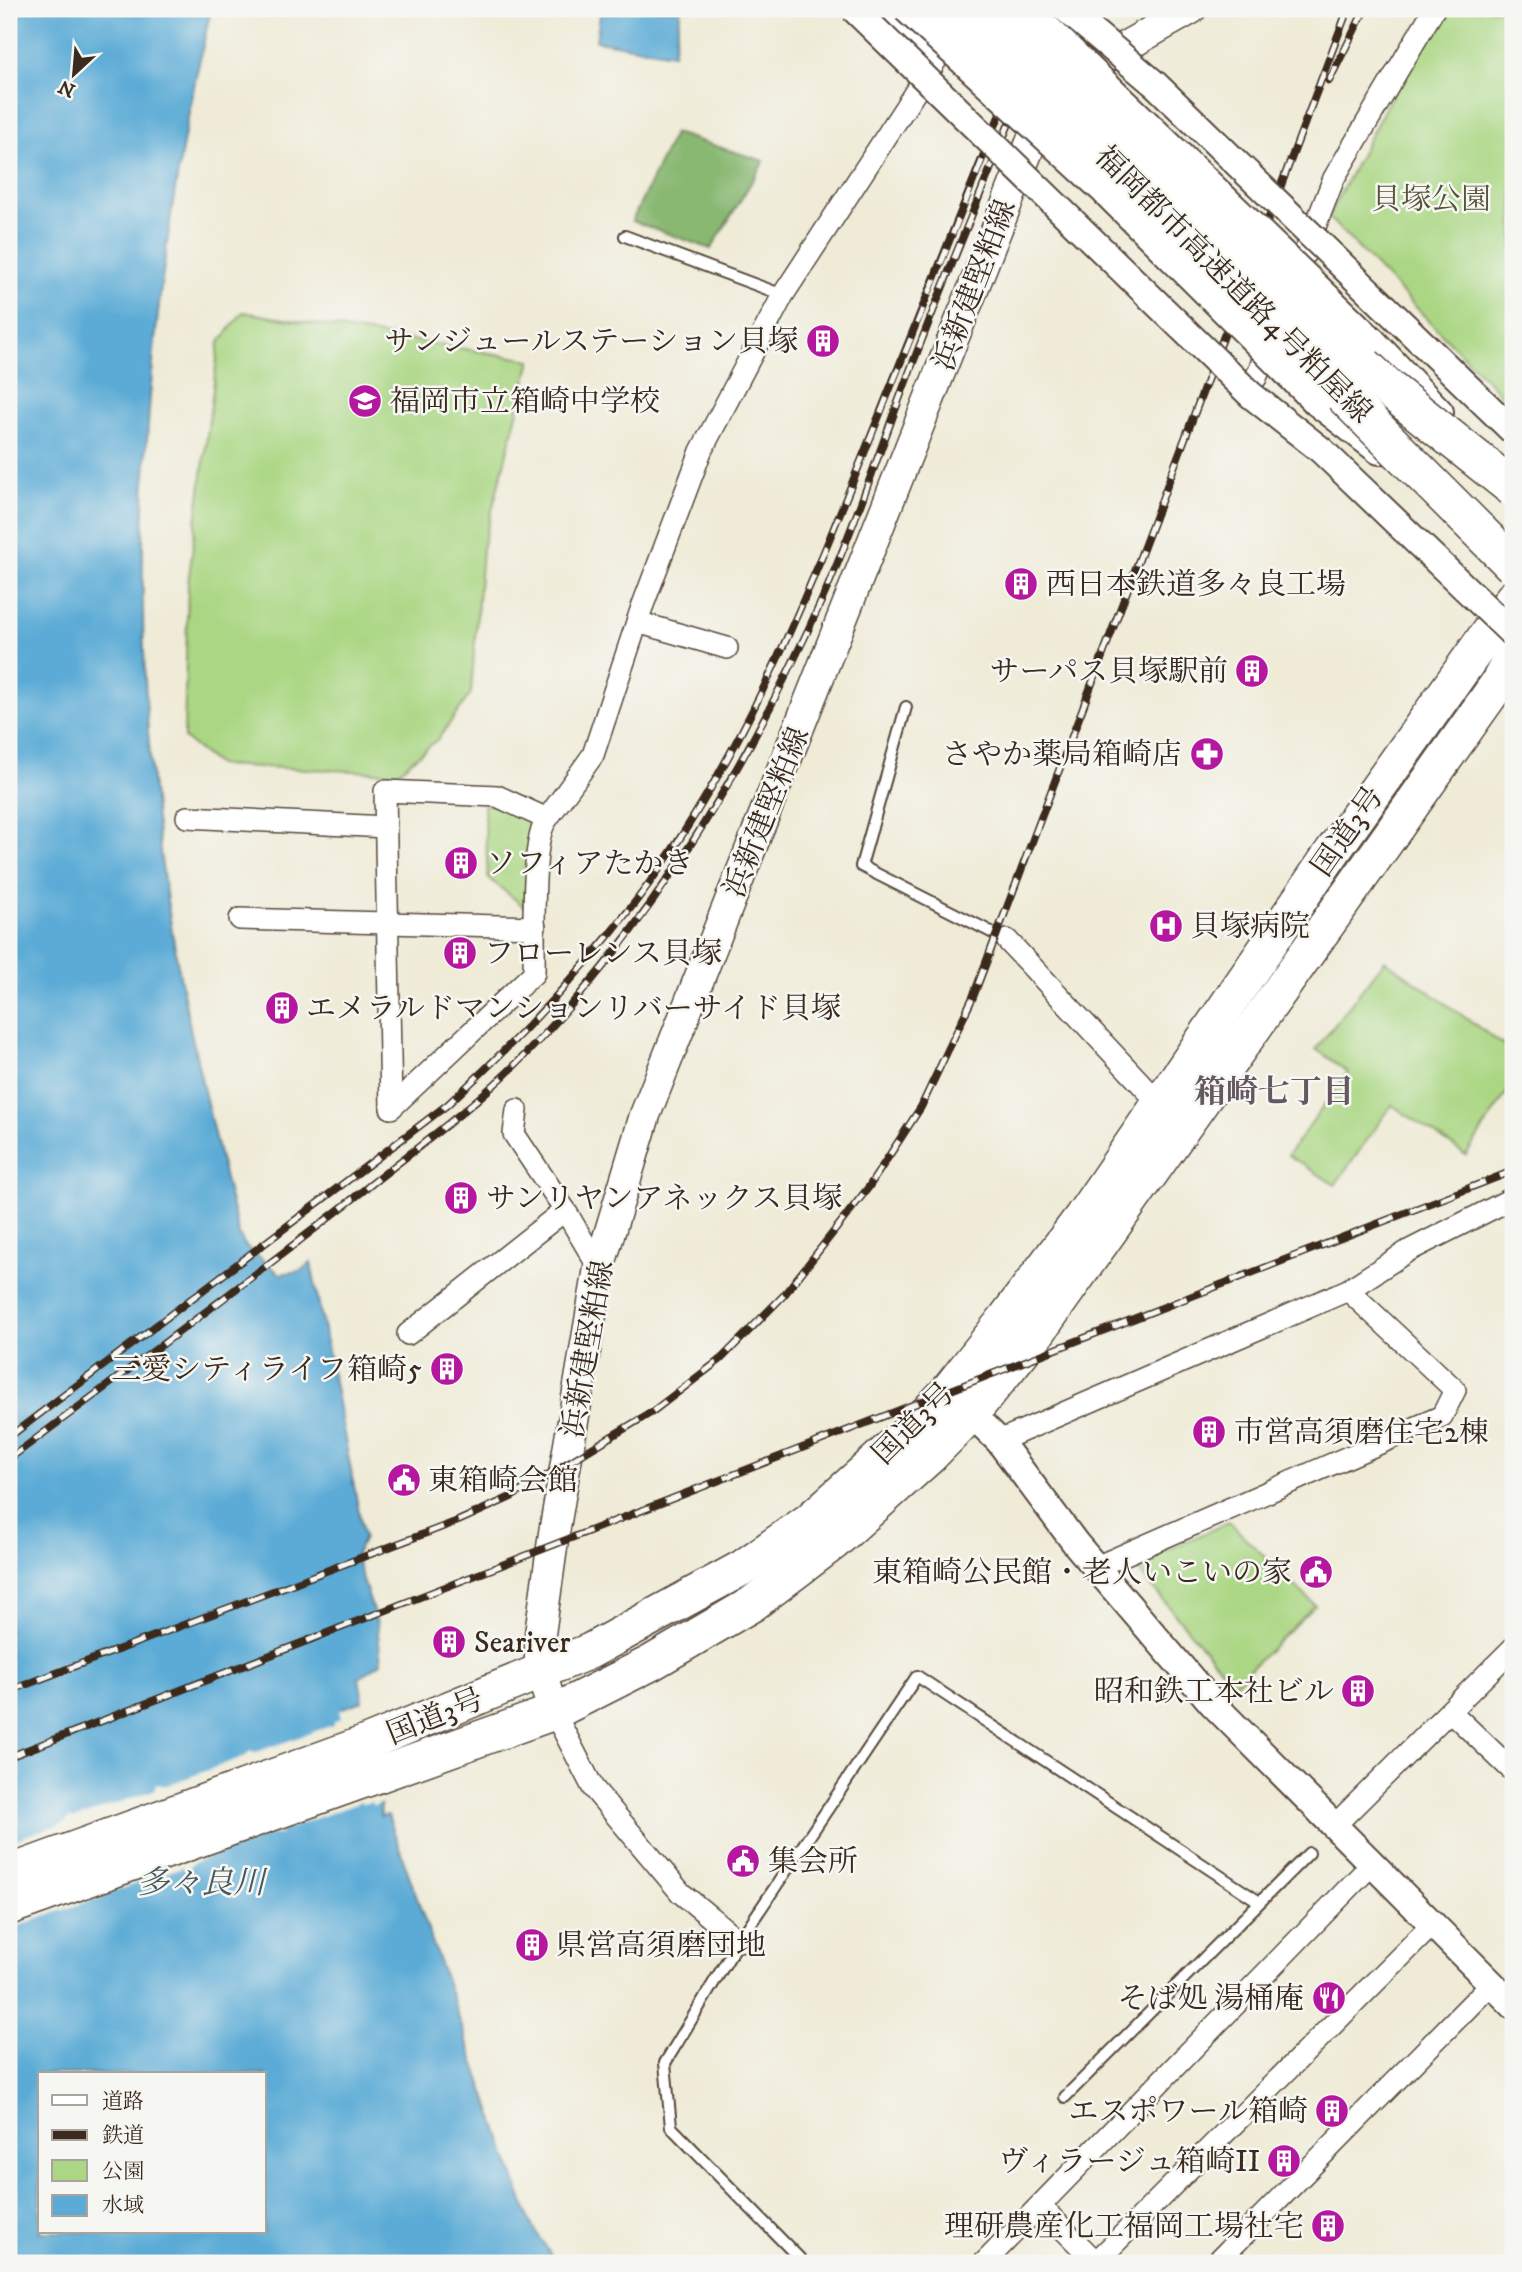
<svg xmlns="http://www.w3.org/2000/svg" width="1522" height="2272" font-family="'IM FELL DW Pica','Noto Serif JP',serif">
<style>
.green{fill:#abd784;stroke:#738051;stroke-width:2}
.forest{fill:#88b872;stroke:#627148;stroke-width:2}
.water{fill:#5babd6;stroke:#4b6a7a;stroke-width:2;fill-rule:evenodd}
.pier{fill:#efebd7}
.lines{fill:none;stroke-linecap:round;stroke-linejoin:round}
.service-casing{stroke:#56473a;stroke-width:14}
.minor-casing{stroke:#56473a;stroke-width:24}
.tertiary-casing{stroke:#56473a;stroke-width:30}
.secondary-casing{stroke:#56473a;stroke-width:33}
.trunk-casing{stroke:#56473a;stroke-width:38}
.service{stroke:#fff;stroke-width:10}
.minor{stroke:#fff;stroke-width:21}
.tertiary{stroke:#fff;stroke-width:26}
.secondary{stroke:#fff;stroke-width:30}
.trunk{stroke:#fff;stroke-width:35}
.rail-casing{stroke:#3b2a1e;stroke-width:8}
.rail{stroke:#f6f6f2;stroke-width:5;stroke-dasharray:16;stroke-linecap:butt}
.tertiary-bridge-casing{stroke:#56473a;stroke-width:30;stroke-linecap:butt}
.motorway-bridge-casing{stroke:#56473a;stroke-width:40;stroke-linecap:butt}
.tertiary-bridge{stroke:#fff;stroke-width:26}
.motorway-bridge{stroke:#fff;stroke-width:37}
.labels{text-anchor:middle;stroke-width:5;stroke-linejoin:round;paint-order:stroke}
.park-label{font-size:30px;fill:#575538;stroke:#f6f6f2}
.street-label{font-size:30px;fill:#3b2a1e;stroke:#f6f6f2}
.poi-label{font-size:30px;fill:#3b2a1e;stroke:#f6f6f2;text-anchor:start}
.neighbourhood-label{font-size:32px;font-weight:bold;fill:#655860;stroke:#f6f6f2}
.water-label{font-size:32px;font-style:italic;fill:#46575e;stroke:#f6f6f2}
</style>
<rect width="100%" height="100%" fill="#f6f6f2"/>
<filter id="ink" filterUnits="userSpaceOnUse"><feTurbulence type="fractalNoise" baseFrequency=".0143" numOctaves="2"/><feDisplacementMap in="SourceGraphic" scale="14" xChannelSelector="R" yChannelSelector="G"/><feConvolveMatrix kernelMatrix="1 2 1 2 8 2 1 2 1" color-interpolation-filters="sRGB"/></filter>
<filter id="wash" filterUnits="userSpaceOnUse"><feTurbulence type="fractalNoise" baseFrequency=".00686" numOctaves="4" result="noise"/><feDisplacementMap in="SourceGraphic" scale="28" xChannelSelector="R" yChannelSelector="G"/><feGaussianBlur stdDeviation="1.57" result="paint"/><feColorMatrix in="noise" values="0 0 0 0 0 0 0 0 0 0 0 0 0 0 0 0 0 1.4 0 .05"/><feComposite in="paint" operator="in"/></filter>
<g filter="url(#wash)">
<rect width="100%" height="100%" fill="#efebd7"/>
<g class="green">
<path d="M1444 9H1513V407L1328 217 1387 104Z"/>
<path d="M243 312 531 360 482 549 471 693 439 738 397 773 218 765 184 738 188 584 219 343Z"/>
<path d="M499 804 533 819 525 907 488 878 484 805Z"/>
<path d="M1385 960 1513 1052V1083L1466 1155 1392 1105 1335 1185 1288 1155 1348 1072 1316 1049Z"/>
<path d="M1229 1522 1315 1605 1234 1685 1134 1565Z"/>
</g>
<path class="forest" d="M674 133 764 161 711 249 632 221Z"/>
<g class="water">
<path d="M9 9H211C143 298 121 605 167 900 184 1013 211 1124 239 1235L245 1245 280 1274 300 1271 311 1263 364 1538 355 1556 377 1623 381 1663 359 1678 363 1701 343 1708 380 1803 381 1816 388 1815 530 2222 556 2263H9ZM40 2074H264V2232H40Z"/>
<path d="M601 9H681L673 54 596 41Z"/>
</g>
<path class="pier" d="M362 1703 347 1710 383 1802 373 1806 371 1802 362 1804 361 1802 281 1831 280 1835 273 1834 193 1863 187 1870 182 1867 102 1896 100 1900 94 1899 13 1928 9 1933V1842L66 1822 70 1817 74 1819 154 1790 156 1784 165 1786 246 1756 250 1751 254 1753 333 1725V1722L341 1718 339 1711Z"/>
</g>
<g filter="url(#ink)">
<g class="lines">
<g class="service-casing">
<g id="service">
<path d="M625 236 783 295"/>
<path d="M906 707 861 866 1007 940"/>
<path d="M1065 2097 1309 1853"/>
<path d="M804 2263 671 2127 665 2063 739 1941 917 1676 1258 1901"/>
</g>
</g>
<g class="minor-casing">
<g id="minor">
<path d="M874 9 932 67"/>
<path d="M1293 283 1334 178 1434 9"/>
<path d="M1256 378 1271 339"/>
<path d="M637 622 727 648"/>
<path d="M187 817 386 827"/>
<path d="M547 819 497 796 385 791 391 1108 534 973C535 940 530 841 547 819L593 755 641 610 701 451 783 295 953 34"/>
<path d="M240 919 535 927"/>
<path d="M1007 940 1159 1103"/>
<path d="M517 1110 514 1134 565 1210 599 1268"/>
<path d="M408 1334 565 1210"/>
<path d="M999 1441 1348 1290 1408 1251 1513 1198"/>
<path d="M1096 1567 1442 1416 1455 1390 1348 1290"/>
<path d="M554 1712 593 1788 681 1893 739 1941"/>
<path d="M1451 1712 1513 1771"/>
<path d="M1334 1826 1513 1648"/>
<path d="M1040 2206 1097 2263"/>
<path d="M1096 2262 1433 1924"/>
<path d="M984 2263 1372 1864"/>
<path d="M1216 2263 1491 1984"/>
</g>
</g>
<g class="tertiary-casing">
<g id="tertiary">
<path d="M1372 340 1440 412"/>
<path d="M1317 403 1379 451"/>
<path d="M959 1402 999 1441 1076 1544 1212 1703 1513 2005"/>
</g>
</g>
<g class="secondary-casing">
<path id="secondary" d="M554 1712 540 1671V1634L554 1533 599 1268 645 1115 1042 115 1077 74 1191 9"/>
</g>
<g class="trunk-casing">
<g id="trunk">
<path d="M9 1873 366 1743 590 1651 742 1568 810 1520 910 1431 948 1391 1006 1318 1082 1217 1328 858 1513 598"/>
<path d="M9 1907 554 1712 651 1663 752 1604 834 1542 930 1456 971 1414 1037 1333 1497 685 1513 655"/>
</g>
</g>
<use href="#service" class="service"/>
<use href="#minor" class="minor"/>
<use href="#tertiary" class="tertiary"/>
<use href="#secondary" class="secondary"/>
<use href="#trunk" class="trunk"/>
<g class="rail-casing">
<g id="rail">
<path d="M1329 81 1365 9"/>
<path d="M9 1437 447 1105C516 1042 579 975 636 901 738 767 801 610 863 456 924 307 983 158 1042 9"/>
<path d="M9 1459C129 1369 251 1280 369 1186 419 1146 473 1107 518 1062 651 928 749 764 825 593 857 520 882 443 911 368 957 248 1007 129 1056 9"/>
<path d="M9 1691 458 1521 511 1497 652 1412 721 1359 784 1295 868 1188 921 1107 973 997 1348 9"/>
<path d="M9 1757 1513 1171"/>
</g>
</g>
<use href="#rail" class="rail"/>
<g class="tertiary-bridge-casing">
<g id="tertiary-bridge">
<path d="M854 9 1251 395 1321 450 1513 634"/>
<path d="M906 9 1104 191 1317 403"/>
<path d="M1028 9 1372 340"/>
<path d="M1066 9 1156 85 1513 431"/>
</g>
</g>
<g class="motorway-bridge-casing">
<g id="motorway-bridge">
<path d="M949 9 1112 164 1513 565"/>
<path d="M988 9 1389 389 1513 488"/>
</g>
</g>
<use href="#tertiary-bridge" class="tertiary-bridge"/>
<use href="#motorway-bridge" class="motorway-bridge"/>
</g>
</g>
<defs>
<g id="building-disc" transform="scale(1.75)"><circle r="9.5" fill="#b5179e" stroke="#f6f6f2"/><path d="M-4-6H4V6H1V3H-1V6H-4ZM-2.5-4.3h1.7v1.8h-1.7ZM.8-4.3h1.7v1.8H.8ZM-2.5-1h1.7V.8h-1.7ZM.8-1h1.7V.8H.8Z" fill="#fff"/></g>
<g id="school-disc" transform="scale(1.75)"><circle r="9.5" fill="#b5179e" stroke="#f6f6f2"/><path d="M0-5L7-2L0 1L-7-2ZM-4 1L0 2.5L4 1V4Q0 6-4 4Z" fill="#fff"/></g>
<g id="pharmacy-disc" transform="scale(1.75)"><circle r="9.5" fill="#b5179e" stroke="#f6f6f2"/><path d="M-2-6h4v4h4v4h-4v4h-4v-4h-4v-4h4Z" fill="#fff"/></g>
<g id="hospital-disc" transform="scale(1.75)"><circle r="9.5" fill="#b5179e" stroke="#f6f6f2"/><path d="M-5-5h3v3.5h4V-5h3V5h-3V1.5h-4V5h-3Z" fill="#fff"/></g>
<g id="civic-disc" transform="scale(1.75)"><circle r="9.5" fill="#b5179e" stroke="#f6f6f2"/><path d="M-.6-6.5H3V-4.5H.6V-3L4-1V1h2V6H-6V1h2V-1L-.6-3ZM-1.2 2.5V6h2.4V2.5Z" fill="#fff"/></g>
<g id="restaurant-disc" transform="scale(1.75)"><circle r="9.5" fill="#b5179e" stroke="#f6f6f2"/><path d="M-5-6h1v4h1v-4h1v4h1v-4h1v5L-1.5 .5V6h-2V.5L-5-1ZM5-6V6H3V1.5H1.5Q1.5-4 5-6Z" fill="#fff"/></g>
</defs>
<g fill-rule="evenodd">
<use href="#building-disc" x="823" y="341"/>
<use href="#school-disc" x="365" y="401"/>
<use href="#building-disc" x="1021" y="584"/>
<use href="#building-disc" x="1252" y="671"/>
<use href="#pharmacy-disc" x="1207" y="754"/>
<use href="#building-disc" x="461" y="863"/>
<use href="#hospital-disc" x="1166" y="926"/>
<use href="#building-disc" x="460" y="953"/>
<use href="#building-disc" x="282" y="1008"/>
<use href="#building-disc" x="461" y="1198"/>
<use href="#building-disc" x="447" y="1369"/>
<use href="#building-disc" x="1209" y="1432"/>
<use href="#civic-disc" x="404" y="1480"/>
<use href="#civic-disc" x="1316" y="1572"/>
<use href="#building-disc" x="449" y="1642"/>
<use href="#building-disc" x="1358" y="1691"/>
<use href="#civic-disc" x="743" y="1861"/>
<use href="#building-disc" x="532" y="1945"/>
<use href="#restaurant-disc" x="1329" y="1998"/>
<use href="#building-disc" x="1332" y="2111"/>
<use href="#building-disc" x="1284" y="2161"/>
<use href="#building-disc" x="1328" y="2226"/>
</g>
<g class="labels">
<g class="park-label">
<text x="1431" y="209">貝塚公園</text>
</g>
<g class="street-label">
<text transform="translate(1234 284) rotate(45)" y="10">福岡都市高速道路4号粕屋線</text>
<text transform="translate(974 285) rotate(-69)" y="10">浜新建堅粕線</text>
<text transform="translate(766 812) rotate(-68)" y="10">浜新建堅粕線</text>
<text transform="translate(1347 831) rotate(-55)" y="10">国道3号</text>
<text transform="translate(587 1349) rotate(-80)" y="10">浜新建堅粕線</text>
<text transform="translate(913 1423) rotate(-45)" y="10">国道3号</text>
<text transform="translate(435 1716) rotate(-22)" y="10">国道3号</text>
</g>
<g class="poi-label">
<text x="798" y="351" text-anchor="end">サンジュールステーション貝塚</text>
<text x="390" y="411">福岡市立箱崎中学校</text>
<text x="1046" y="594">西日本鉄道多々良工場</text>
<text x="1228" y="681" text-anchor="end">サーパス貝塚駅前</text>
<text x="1182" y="764" text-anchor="end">さやか薬局箱崎店</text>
<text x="486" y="873">ソフィアたかき</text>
<text x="1190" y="936">貝塚病院</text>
<text x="484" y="963">フローレンス貝塚</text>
<text x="306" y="1018">エメラルドマンションリバーサイド貝塚</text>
<text x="486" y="1208">サンリヤンアネックス貝塚</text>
<text x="422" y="1379" text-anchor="end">三愛シティライフ箱崎5</text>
<text x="1234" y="1442">市営高須磨住宅2棟</text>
<text x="428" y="1490">東箱崎会館</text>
<text x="1292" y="1582" text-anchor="end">東箱崎公民館・老人いこいの家</text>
<text x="474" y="1652">Seariver</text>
<text x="1334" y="1701" text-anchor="end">昭和鉄工本社ビル</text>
<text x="768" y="1871">集会所</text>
<text x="556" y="1955">県営高須磨団地</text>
<text x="1304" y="2008" text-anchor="end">そば処 湯桶庵</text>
<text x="1308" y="2121" text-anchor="end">エスポワール箱崎</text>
<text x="1260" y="2171" text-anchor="end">ヴィラージュ箱崎II</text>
<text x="1304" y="2236" text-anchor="end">理研農産化工福岡工場社宅</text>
</g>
<g class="neighbourhood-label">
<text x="1274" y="1102">箱崎七丁目</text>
</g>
<g class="water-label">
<text x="201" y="1893">多々良川</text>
</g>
</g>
<rect width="1522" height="2272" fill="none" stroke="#f6f6f2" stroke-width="35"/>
<rect x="38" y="2072" width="228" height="161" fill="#f6f6f2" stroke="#aba49d" stroke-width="2"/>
<rect x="52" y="2095" width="35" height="10" fill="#ffffff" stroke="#aba49d" stroke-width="2"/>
<text x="102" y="2108" font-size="21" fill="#3b2a1e">道路</text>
<rect x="52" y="2130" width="35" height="10" fill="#3b2a1e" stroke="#aba49d" stroke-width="2"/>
<text x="102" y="2142" font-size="21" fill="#3b2a1e">鉄道</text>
<rect x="52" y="2160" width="35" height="21" fill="#abd784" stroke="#aba49d" stroke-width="2"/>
<text x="102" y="2178" font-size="21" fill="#3b2a1e">公園</text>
<rect x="52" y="2195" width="35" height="21" fill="#5babd6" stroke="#aba49d" stroke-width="2"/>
<text x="102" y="2212" font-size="21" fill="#3b2a1e">水域</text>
<g transform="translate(74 74) rotate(206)" stroke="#f6f6f2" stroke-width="5" paint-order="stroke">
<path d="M0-5L12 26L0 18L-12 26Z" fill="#3b2a1e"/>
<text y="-10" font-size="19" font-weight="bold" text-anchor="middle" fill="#3b2a1e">N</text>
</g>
</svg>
